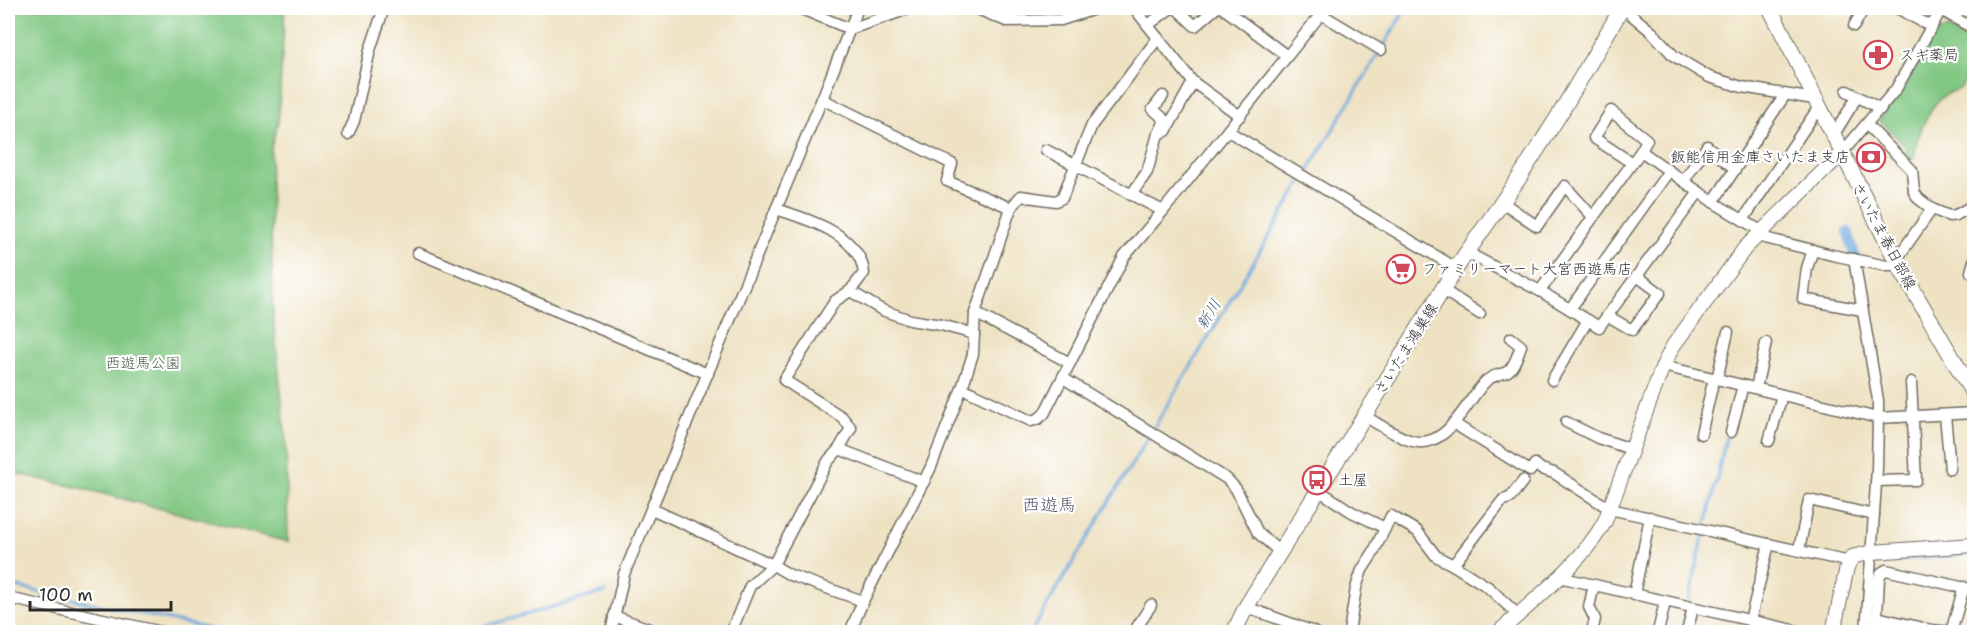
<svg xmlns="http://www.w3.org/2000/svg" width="1982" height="640" font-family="'Shantell Sans','Klee One',sans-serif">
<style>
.green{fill:#80c782;stroke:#567956;stroke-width:1.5}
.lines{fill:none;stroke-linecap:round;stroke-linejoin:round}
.stream{stroke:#6ca8de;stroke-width:3}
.canal{stroke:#6ca8de;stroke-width:10}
.street-casing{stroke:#6f6b60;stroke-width:13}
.secondary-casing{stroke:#6f6b60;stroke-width:16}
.primary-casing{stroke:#6f6b60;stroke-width:17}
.street{stroke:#fff;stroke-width:10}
.secondary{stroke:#fff;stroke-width:14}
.primary{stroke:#fff;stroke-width:15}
.labels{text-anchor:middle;stroke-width:4.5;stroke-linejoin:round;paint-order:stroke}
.poi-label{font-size:15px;fill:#2b2b2b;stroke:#fff;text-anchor:start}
.street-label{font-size:15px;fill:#2b2b2b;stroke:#fff}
.park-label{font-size:15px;fill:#496249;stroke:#fff}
.water-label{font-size:16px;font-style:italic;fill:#455d73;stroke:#fff}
.quarter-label{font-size:18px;fill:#5b5569;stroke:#fff}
</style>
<rect width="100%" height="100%" fill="#fff"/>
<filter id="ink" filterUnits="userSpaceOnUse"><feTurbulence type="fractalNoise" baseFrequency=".0167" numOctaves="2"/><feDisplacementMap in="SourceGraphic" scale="12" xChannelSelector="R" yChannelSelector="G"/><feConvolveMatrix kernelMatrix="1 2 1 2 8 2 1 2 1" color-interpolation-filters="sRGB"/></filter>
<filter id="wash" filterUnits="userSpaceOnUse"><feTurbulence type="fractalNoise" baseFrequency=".008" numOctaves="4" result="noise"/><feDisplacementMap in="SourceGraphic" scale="24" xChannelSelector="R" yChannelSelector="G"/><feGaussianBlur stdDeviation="1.35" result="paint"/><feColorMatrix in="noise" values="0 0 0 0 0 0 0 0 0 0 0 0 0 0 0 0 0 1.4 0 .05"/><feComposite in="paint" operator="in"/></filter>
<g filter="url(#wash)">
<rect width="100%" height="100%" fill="#eee2c3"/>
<g class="green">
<path d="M8 8H285L278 122 271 147 270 180 273 315 286 441 288 542 85 489 8 472Z"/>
<path d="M1936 27 1941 31 1949 29 1974 45V62L1964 75V83L1960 89C1930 94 1918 135 1913 160L1903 153 1908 148 1879 120 1898 96Z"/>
</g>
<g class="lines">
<g class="stream">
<path d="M1383 47 1406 8"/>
<path d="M1706 526 1727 433"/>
<path d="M1875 562 1974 554"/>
<path d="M8 585 224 632"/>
<path d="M1689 600 1704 533"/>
<path d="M464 632 606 592"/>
<path d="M1031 632 1379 53"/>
<path d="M1681 632 1686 614"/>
</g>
<path class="canal" d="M1848 232 1858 266"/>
</g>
</g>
<g filter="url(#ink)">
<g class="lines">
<g class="street-casing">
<g id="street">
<path d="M799 8 850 29 911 8"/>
<path d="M975 8 1006 21 1061 20 1098 8"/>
<path d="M1134 8 1193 82 1240 116"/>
<path d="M1176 8 1195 26 1216 8"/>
<path d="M1223 8 1287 56"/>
<path d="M1623 8 1652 32 1674 56 1709 77 1742 87 1814 99"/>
<path d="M1897 8 1932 27"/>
<path d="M1941 10 1974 29"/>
<path d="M1321 14 1381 50"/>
<path d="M1148 25 1171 8"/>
<path d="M1854 26 1864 8"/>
<path d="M1847 91 1881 109"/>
<path d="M822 99 952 164 947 181 1011 208 1021 196 1056 201 1062 198 1092 125 1158 38"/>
<path d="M1867 125 1912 170 1914 192 1919 199 1932 209 1949 216 1956 215 1974 205"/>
<path d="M1160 131 1165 120 1153 109 1163 96"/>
<path d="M1228 131 1456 268"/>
<path d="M348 134 354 121 370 50 384 8"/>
<path d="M1833 136 1857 97"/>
<path d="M1046 150 1163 211"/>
<path d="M1641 151 1713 202 1761 231"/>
<path d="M1841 154 1896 89 1942 8"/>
<path d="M1684 181 1707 146 1735 169"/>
<path d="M1131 195 1147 172 1158 134 1166 131 1193 82"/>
<path d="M1502 202 1537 226 1565 186 1593 217"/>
<path d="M1713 202 1785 95"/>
<path d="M776 209C807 219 860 234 864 273L850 291 882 310 910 320 941 325 974 334"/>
<path d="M1743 220 1819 107"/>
<path d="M1757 236 1832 255 1887 266H1899"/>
<path d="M1813 250 1807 268 1803 299 1862 310"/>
<path d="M1466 252 1540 291 1599 327 1699 192"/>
<path d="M418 253 708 374"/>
<path d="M1854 259 1878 400V418L1974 413"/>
<path d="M1896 260 1932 209"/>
<path d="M1974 261 1971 272 1974 274"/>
<path d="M1443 290 1480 314"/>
<path d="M1540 291 1641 151 1647 140 1611 111 1594 138 1632 163"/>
<path d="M1570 309 1669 171"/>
<path d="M975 313 1070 363"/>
<path d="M1608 316 1632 330 1660 293 1637 276"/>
<path d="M1663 366 1878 418 1877 469 1866 632"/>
<path d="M1063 378 1227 479 1236 489 1258 533 1280 552"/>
<path d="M1717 379 1728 332"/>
<path d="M1552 380 1588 320"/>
<path d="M962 388 1031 421 1038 419 1044 414 1124 257 1163 211 1321 14 1324 8"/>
<path d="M1756 388 1766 343"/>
<path d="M1945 415 1950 469"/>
<path d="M1364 416C1379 424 1394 435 1409 440 1445 453 1465 404 1484 383 1493 373 1501 376 1508 371 1515 366 1518 353 1521 346L1511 338"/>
<path d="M1566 422 1598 438 1631 449"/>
<path d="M1453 423 1530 471 1535 464 1541 469 1554 473 1610 509 1850 562"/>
<path d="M1731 432 1743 385"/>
<path d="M1701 434 1714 378"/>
<path d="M1769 441 1782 395"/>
<path d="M839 449 924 482"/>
<path d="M1876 481 1916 480 1911 382"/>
<path d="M1318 490 1352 512 1385 528"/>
<path d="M652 509 773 565 790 575 863 601"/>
<path d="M1799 550 1809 500 1874 515"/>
<path d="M1559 577 1802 632"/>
<path d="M1634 595 1650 517"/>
<path d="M8 598 162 632"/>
<path d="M1246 607 1314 632"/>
<path d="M1518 615 1488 587 1453 565 1503 500 1510 498 1523 481"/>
<path d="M614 616 658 632"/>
<path d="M1877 617 1931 630 1951 632 1964 587"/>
<path d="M1750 621 1769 544"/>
<path d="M611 632 624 574 822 99 858 8"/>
<path d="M731 632 750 586 773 565 828 461 839 449 851 428 842 417 784 380 835 301 850 291"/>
<path d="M850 632 863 601 931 467 962 388 973 354 975 313 1011 208"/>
<path d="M1134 632 1151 605"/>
<path d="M1349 632 1356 588 1362 570 1373 553 1391 516 1417 531 1436 556 1453 565"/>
<path d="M1592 632 1595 619 1589 607 1594 585"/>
<path d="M1658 632 1665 602"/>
<path d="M1687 632 1693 608"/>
<path d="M1876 632 1879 579 1881 573 1886 570 1974 590"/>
</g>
</g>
<g class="secondary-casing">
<g id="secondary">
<path d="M1499 632C1534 600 1583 562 1605 521L1663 366 1673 346 1745 248 1841 154"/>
<path d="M1833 632 1847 567 1852 557 1872 552 1974 545"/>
</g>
</g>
<g class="primary-casing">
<g id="primary">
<path d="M1770 8 1899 266 1974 395"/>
<path d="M1234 632 1246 607 1456 268 1519 178 1561 112 1622 8"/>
</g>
</g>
<use href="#street" class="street"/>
<use href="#secondary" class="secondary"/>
<use href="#primary" class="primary"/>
</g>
</g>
<defs>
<g id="pharmacy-ring" transform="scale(1.5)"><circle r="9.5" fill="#fff" stroke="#d1495b" stroke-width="1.5"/><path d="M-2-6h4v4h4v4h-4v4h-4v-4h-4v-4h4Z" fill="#d1495b"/></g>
<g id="bank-ring" transform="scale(1.5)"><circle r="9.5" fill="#fff" stroke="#d1495b" stroke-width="1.5"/><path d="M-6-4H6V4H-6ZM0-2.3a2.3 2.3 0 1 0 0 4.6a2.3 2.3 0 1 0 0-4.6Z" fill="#d1495b"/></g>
<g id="supermarket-ring" transform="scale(1.5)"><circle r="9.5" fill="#fff" stroke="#d1495b" stroke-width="1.5"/><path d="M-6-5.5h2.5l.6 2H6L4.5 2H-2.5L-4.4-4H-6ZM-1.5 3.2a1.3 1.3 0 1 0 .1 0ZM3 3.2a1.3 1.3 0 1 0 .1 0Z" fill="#d1495b"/></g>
<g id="bus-ring" transform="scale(1.5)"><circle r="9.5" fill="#fff" stroke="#d1495b" stroke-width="1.5"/><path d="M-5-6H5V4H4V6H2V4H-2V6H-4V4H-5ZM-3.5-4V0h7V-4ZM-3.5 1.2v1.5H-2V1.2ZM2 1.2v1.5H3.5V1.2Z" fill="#d1495b"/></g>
</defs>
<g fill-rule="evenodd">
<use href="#pharmacy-ring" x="1878" y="55"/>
<use href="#bank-ring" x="1871" y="157"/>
<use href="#supermarket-ring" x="1401" y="269"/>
<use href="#bus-ring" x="1317" y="480"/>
</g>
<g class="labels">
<g class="poi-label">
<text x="1899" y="60">スギ薬局</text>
<text x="1850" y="162" text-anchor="end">飯能信用金庫さいたま支店</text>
<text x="1422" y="274">ファミリーマート大宮西遊馬店</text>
<text x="1338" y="485">土屋</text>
</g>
<g class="street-label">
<text transform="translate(1884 236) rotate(62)" y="5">さいたま春日部線</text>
<text transform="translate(1406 349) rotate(-58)" y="5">さいたま鴻巣線</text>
</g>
<g class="park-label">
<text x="143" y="368">西遊馬公園</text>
</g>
<g class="water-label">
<text transform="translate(1208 314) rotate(-59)" y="6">新川</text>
</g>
<g class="quarter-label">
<text x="1049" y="511">西遊馬</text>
</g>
</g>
<rect width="1982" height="640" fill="none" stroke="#fff" stroke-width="30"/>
<path d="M30 601v9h141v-9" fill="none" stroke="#2b2b2b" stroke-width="3"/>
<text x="39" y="601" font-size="18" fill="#2b2b2b" stroke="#ffffff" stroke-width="4.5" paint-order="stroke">100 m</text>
</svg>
